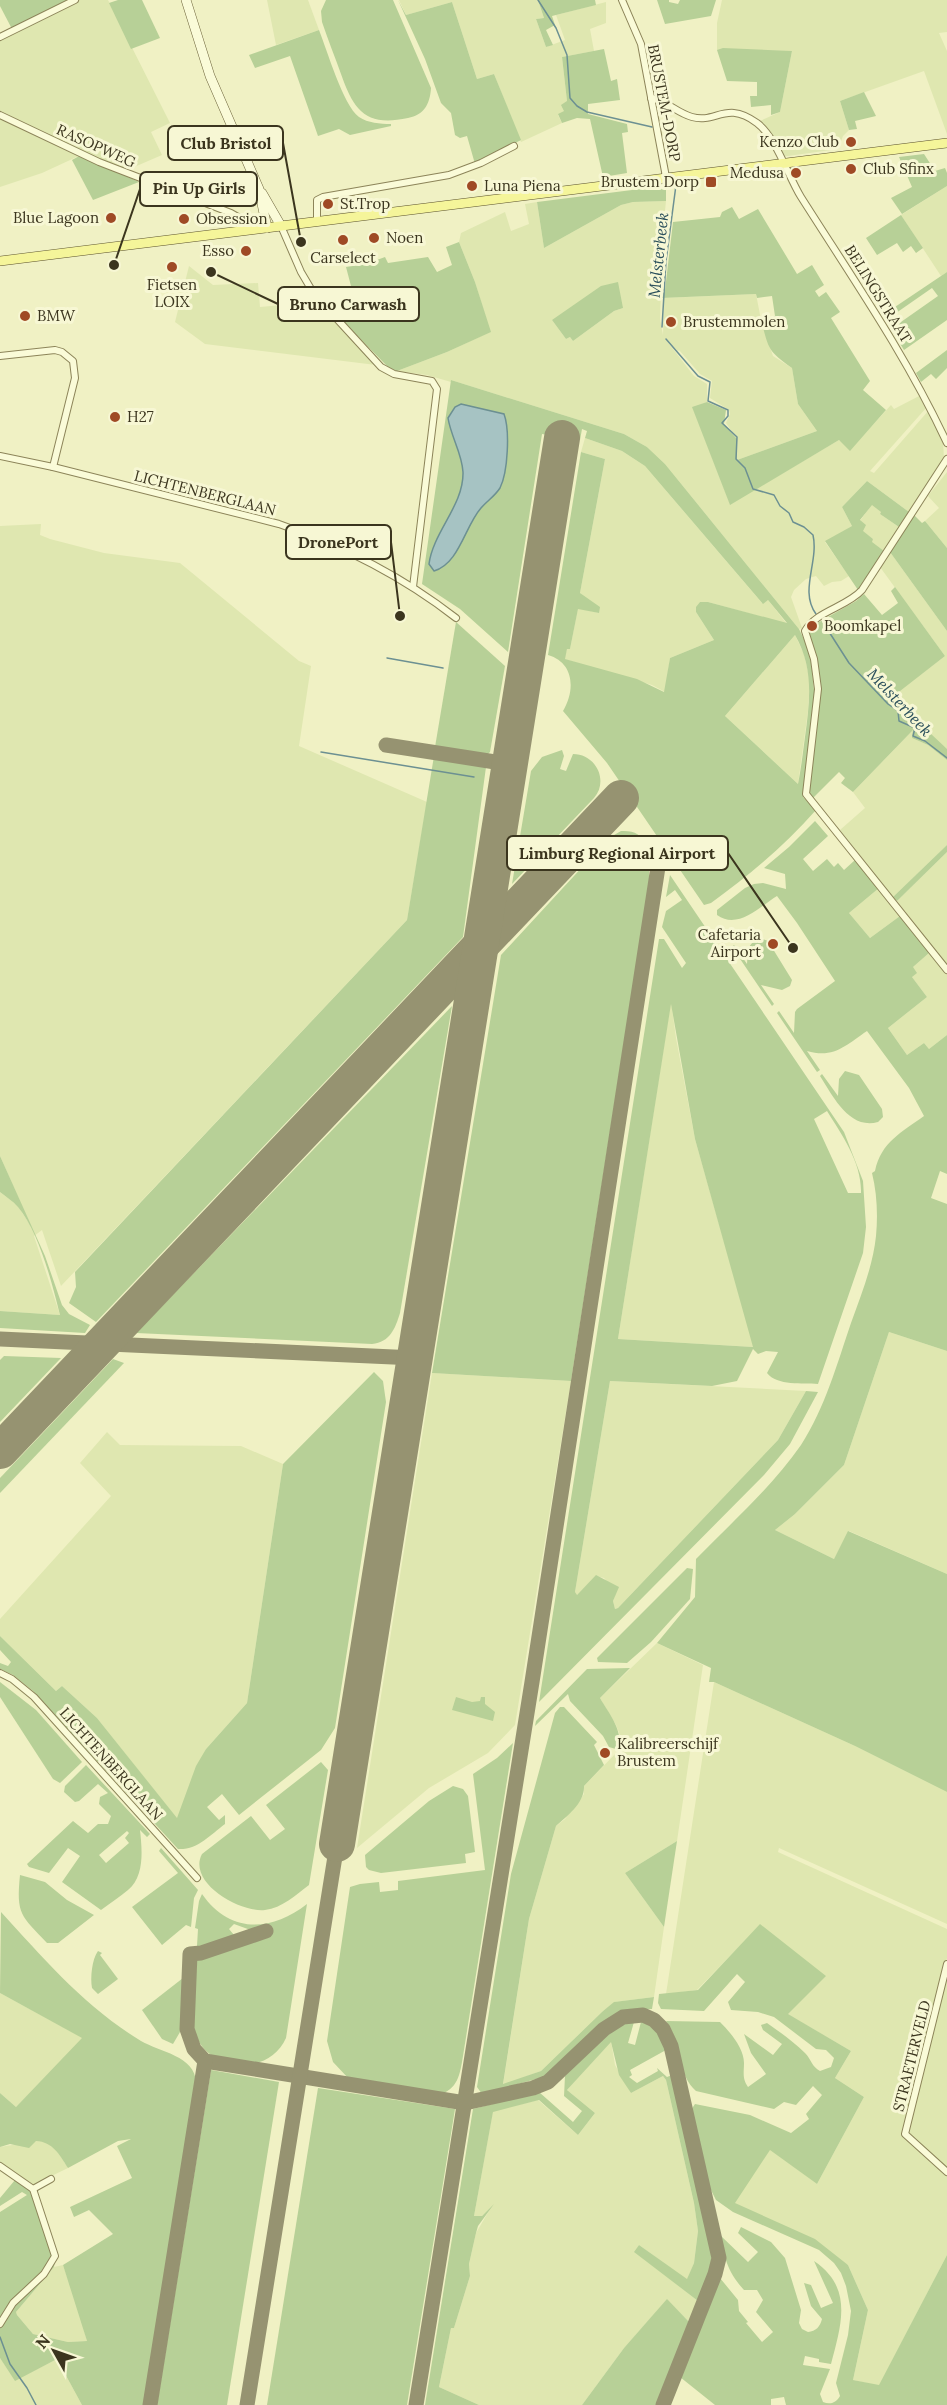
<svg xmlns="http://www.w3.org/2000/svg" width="947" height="2405" font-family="Lora,serif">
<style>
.farmland{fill:#dfe7b0;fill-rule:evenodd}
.green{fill:#b7d097;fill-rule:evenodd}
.water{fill:#a6c3c3;stroke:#6c9092;stroke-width:1.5}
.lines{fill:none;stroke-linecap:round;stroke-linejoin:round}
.stream{stroke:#6c9092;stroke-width:1.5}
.taxiway{stroke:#969371;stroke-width:15}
.runway{stroke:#969371;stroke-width:36}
.minor-casing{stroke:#8c8459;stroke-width:8}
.secondary-casing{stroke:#6e653c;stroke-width:10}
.primary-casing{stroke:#5a502d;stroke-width:10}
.minor{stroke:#fafbd8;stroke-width:6}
.secondary{stroke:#fafbd8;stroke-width:9}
.primary{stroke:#f5f59a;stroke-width:9}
.poi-dot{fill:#9f4a25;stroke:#f7f7d4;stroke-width:2}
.labels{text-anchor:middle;stroke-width:6;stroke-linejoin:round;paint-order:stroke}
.street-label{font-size:15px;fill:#3b351e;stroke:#f7f7d4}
.poi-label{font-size:15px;fill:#3b351e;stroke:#f7f7d4;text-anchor:start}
.water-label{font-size:16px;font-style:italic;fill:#2c505c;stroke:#f7f7d4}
.leader{fill:none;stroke:#3b351e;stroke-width:2}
.callout-dot{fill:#3b351e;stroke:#f7f7d4;stroke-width:2}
.callout{fill:#f7f7d4;stroke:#3b351e;stroke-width:2}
.callout-label{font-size:16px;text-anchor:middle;font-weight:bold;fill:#3b351e}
</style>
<rect width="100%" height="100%" fill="#f0f1c4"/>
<g class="farmland">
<path d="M79 0H108L170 123 151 132 162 155 125 171 0 113V39Z"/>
<path d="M267 0H308L319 30 276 45Z"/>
<path d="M399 0H538L544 18 536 19 546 47 565 40 556 15 606 2V23L590 29 594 51 562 57 567 101 564 111 558 115 562 123 521 142 494 74 477 79 452 2 406 15Z"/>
<path d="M722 0H947V32L939 33 947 51V134L924 71 840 101 849 130 843 136 838 149 781 157 760 121 780 112 792 51 717 50V23Z"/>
<path d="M0 117 81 155 42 173 0 187Z"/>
<path d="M947 186V272L941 276 901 215Z"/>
<path d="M666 201 657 289H661L660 319 663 335 664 298 756 294 761 320 773 356 792 368 798 404 817 431 737 460V439L726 423 730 414 729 410 710 398 712 381 700 374 679 350 678 351 666 340 694 376 707 384V402L693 408 730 504 839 440 850 450 891 405 894 409 921 395 927 407 870 471 874 473 929 410 943 439 944 460 909 512 867 481 842 507 852 526 825 542 849 576 841 581 832 582 824 586 816 576 806 579 794 590 791 597 802 628 799 629 665 464 647 447 624 434 451 380V382L427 375 397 371 447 352 490 332 475 282 459 242 461 233 505 212 511 231 529 224 525 204 537 202 544 248 621 205 633 202ZM623 308 614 311 573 341 570 337 566 339 552 320Z"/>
<path d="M189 266 213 285 258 283 260 307 315 302 376 365 205 344 175 322Z"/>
<path d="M585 438 622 451 645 466 762 603 768 600 787 624 708 602H700L696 612 714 640 670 658 665 692 652 685 564 659 567 649H570L578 608 599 613 580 593 605 459 581 452Z"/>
<path d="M947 472V548L925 521 939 508 928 496Z"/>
<path d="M872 504 881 512 880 514 899 527 884 551 871 542 873 539 862 531 860 521Z"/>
<path d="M41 524 40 535 50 539 104 553 180 563 299 661 311 666 299 746 427 802 407 920 61 1286 42 1230 34 1236 60 1315 0 1311V1192L17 1205 29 1223V1222L0 1156V526Z"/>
<path d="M890 552 947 631V749L910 719 891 697 945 656 880 567Z"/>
<path d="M795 635 804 654 810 680 808 711 798 784 725 716Z"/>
<path d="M914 729 912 738 928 745 947 760V845L893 897 840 830 865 808 853 792Z"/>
<path d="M947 852V965L897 901Z"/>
<path d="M879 888 900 916 870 938 849 913Z"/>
<path d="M929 953 947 974V1035L929 1049 924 1043 907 1055 888 1028 927 997 912 977 913 967Z"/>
<path d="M671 1001 676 1038 695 1139 754 1347 618 1339Z"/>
<path d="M889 1332 947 1351V1574L849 1531 834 1559 775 1530 795 1514 844 1465Z"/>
<path d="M432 1373 571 1381 515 1725 488 1753 429 1788 357 1848Z"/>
<path d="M610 1381 806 1391 778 1440 618 1608 615 1609 613 1601 616 1592 604 1578 596 1576 576 1596 575 1592Z"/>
<path d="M107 1432 120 1445 241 1446 283 1464 247 1703 206 1749 177 1819 97 1718 62 1686 56 1691 0 1636V1619L111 1496 80 1463Z"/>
<path d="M657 1643 703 1665 677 1841 625 1873 664 1927 654 1997 615 2002 603 2011 541 2071 503 2085 529 1919 556 1826 565 1819 580 1800 584 1794V1786L619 1750 621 1738 616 1725 600 1698Z"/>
<path d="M714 1682 855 1746 947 1792V1924L779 1848 778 1852 947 1929V1958L903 2134 947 2174V2255L879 2386 853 2380 868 2310 848 2265 734 2203 770 2149 817 2184 864 2097 835 2078 851 2051 787 2014 825 1976 760 1925 697 1990 666 1994Z"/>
<path d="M947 1971V2170L908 2132Z"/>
<path d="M0 1993 83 2038 16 2107 0 2093Z"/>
<path d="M611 2041 615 2065 631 2093 663 2076 666 2080 694 2203 698 2231 694 2263 687 2280 639 2245 635 2252 698 2301 690 2323 667 2300 624 2348 582 2405H479L439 2387 451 2328H454L470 2276 469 2264 476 2233 490 2209 482 2216H474L493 2111 538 2100 578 2135 595 2113 567 2090Z"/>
<path d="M36 2141H46L56 2149 68 2168 33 2185 0 2163V2147Z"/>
<path d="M63 2265 77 2304 87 2341 68 2342 33 2334 17 2315 16 2312 54 2267Z"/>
<path d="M0 2358 15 2380 57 2359 82 2405H0Z"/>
</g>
<g class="green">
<path d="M0 0H71L12 29 0 6Z"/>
<path d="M118 0H142L160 38 131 49 109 3Z"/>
<path d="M326 0H393L431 88C430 104 424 115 408 118 366 127 354 111 341 74 335 57 328 40 322 22L321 11Z"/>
<path d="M398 0 406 15 452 2 477 79 494 74 521 140 475 164 467 136 460 138 455 135 451 113 441 103 425 59Z"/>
<path d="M538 0H595L596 5 552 16 555 25 546 30 553 45 546 47 536 19 544 18Z"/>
<path d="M657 0H669V2L678 4 680 0H716L711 16 665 24Z"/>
<path d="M319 30C327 50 343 105 359 117 368 123 380 124 391 124V126L350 135 339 129 318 136 290 56 255 68 249 55Z"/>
<path d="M723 48 792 51 780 112 771 115V105L751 107 750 96H757V82L727 81 717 50Z"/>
<path d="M604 49 611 81 617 79 620 100 588 104V114L627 124 628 132 622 133 627 173 603 177 590 119 577 118 562 123 558 114 564 111 561 105 567 101 562 57Z"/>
<path d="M864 92 876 116 855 121 857 129 849 130 840 101Z"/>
<path d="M924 154 935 171 945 168 947 173V186L902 214 891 198 912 187 899 157Z"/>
<path d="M81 155 139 182 93 200 72 160Z"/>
<path d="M661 184 666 189V201L633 202 621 205 544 248 537 202 640 189Z"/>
<path d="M732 207 739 219 758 209 797 274 812 265 824 285 815 291 819 297 826 292 840 312 831 318 870 381 863 390 886 410 850 451 839 440 730 505 692 407 707 402 726 410 724 424 737 439V460L817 431 798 404 792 368C767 350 769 349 761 320L775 316 772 296 757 298 756 294 662 298 665 290 673 222 720 217 722 212Z"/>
<path d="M901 215 923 248 916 253 911 246 903 252 897 243 877 255 866 238Z"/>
<path d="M459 242 475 282 491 332 447 352 397 371 389 368 320 298 351 286 346 267 366 264 385 257 388 263 428 257 437 272 452 265 446 247Z"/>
<path d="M947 272V320L904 350 891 329 938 296 932 288 886 320 883 315Z"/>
<path d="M618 282 623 308 614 311 573 341 570 337 566 339 552 320 601 286Z"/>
<path d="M947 350V368L936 379 931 374 921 382 916 373Z"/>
<path d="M451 380 624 434 647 447 665 464 799 629 810 652 815 699 803 797 816 810C785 845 750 875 711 903L704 905 607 763 563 711C575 691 575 663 548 655L581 452 605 459 580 593 600 607 599 613 578 609 570 649H567L565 659 637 679 664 692 670 658 714 640 696 612V607L700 602H708L787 623 768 600 763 604 645 466 622 451 585 438 587 431 582 429 580 440 542 434 508 652 460 609 422 584ZM795 635C814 668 810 700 805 737 803 752 801 769 798 784L725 716Z"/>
<path d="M867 481 909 512 899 527 880 514 881 512 872 505 860 520 866 525 863 531 873 539 872 542 884 551 858 590 825 541 852 526 842 507Z"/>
<path d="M914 515 922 523 925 521 947 548V631L890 552Z"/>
<path d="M895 587 945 656 891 698 910 719 913 717 947 749V760L928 745 912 738 913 730 853 792 841 783 845 778 839 772 812 799 809 795 820 693 807 629 856 601 864 594 882 615 898 603 891 591Z"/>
<path d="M456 622 505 666 490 752 486 756 435 747Z"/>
<path d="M562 750 564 756 560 769 566 771 573 754C596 754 609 781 594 798L512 884 531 771 542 757Z"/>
<path d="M434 756 483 764 486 767 463 937 96 1322 69 1303 76 1287 75 1272 407 920Z"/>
<path d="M815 821 828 836 803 859 813 871 827 859 834 867 838 863 844 870 855 860 879 888 849 913 870 938 900 916 929 953 913 967 917 973 912 977 927 997 888 1028 907 1055 924 1043 929 1049 947 1035V1174L940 1171 931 1198 947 1204V1351L889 1332 844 1465 795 1514 775 1530 834 1559 848 1531 947 1574V1792L855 1746 714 1682H709L711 1668 657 1643 695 1597 696 1559C732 1522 772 1487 801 1445 825 1408 837 1364 851 1323 861 1295 873 1266 876 1236 878 1215 877 1193 872 1173L875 1171C881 1142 902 1132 924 1116L909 1088 867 1031C846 1045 834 1059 807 1051L820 1070 817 1072 777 1013 779 1011 794 1033 795 1012 797 1009 835 981 797 923 777 896C759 907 738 930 717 915V910L745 888 754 884 763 883 786 889 785 874 764 868 789 847Z"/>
<path d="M621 831C653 829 649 860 649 883L571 1381 432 1373 501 955 609 838Z"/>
<path d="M947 845V852L897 901 893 897Z"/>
<path d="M670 875 844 1132 863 1181 866 1227 863 1253 818 1384C803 1383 777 1386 767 1373L778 1352 766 1351 758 1354 753 1349 737 1381 712 1386 610 1381 575 1592 577 1595 596 1575 619 1587 613 1601 615 1609 618 1608 778 1440 806 1391 818 1392 790 1444 764 1475 539 1702 659 939H664L682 968 686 963 662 927 666 911 682 900 675 890 666 897ZM671 1004 695 1139 753 1347 618 1339ZM827 1111C842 1135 862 1163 861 1193H848L814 1119Z"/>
<path d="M757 937 768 941 792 980 790 986 782 990 761 985 774 1004 772 1006 732 947 734 945 747 964 748 948Z"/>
<path d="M452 1006 400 1313C395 1329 390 1342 372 1344L136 1333Z"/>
<path d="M845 1071 859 1075 882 1109 883 1117 878 1122C849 1130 833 1096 820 1076L822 1074 838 1096 839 1079Z"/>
<path d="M0 1156 45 1256 62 1305 69 1314 90 1325 85 1333 0 1328V1311L60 1315C52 1283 39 1232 18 1207 13 1201 6 1197 0 1192Z"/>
<path d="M4 1356 61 1358 0 1422V1360Z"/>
<path d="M113 1359 124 1363 0 1493V1478Z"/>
<path d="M374 1372 383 1381 386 1402 335 1728 321 1750 239 1815 222 1794 207 1807 219 1820 225 1815V1824C210 1835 198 1850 178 1849L33 1691 13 1675 0 1669V1663L8 1666 11 1662 0 1650V1636L56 1691 62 1686 97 1718 177 1818 196 1766 206 1749 247 1703 283 1464Z"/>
<path d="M687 1568 693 1569 690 1599 651 1642 627 1663 598 1662 597 1658Z"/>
<path d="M630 1668 600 1698C610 1715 623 1730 619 1750L609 1747 603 1736 570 1701 568 1694 535 1726 536 1721 587 1669Z"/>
<path d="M0 1682 36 1710 82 1762 60 1783 53 1779 0 1697Z"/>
<path d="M456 1697 472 1702 480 1701 481 1697H485V1704L495 1712 493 1721 452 1710Z"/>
<path d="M560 1707H564L597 1742 594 1745 604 1765 584 1786C585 1803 566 1817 556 1826L529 1919 503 2084 541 2071 603 2011 614 2002 654 1997 652 2009 629 2010 616 2014 602 2023 547 2076 482 2094 477 2087 511 1874 555 1713Z"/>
<path d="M513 1743 463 2056C460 2074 458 2090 438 2095L349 2079 333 2062 327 2041 350 1887 360 1884 379 1882 380 1892 398 1890V1881L485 1870 473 1774 497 1758Z"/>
<path d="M321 1762 328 1770 309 1885C296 1895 282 1908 265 1910 239 1913 187 1882 202 1854L251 1816 270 1840 285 1829 266 1805Z"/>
<path d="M86 1765 150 1834 147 1837 140 1830C142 1849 145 1876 128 1890 120 1897 110 1903 101 1910L62 1882 80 1856 68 1848 49 1873 29 1867 27 1864 73 1821 88 1833 98 1824H108L111 1816 99 1804 100 1797 108 1793 98 1784 79 1801 75 1802 64 1792 65 1786ZM127 1831 129 1833 125 1838 129 1843 106 1863 99 1855Z"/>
<path d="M453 1786 463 1789 468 1796 475 1852 465 1854 466 1863 381 1873 369 1870 366 1867 365 1855 429 1801Z"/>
<path d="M677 1841 664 1927 625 1873Z"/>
<path d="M161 1848 198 1890 194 1898 191 1927 186 1925 162 1945 132 1907 178 1873 159 1851Z"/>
<path d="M20 1875 45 1882 67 1900 94 1915 58 1943H47C21 1915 16 1915 20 1875Z"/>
<path d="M202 1894C230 1934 271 1932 307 1904L286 2038C270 2075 213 2073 197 2038 188 2020 196 1980 197 1960L260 1940 272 1933 266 1926 256 1932 234 1924 229 1929 234 1935 232 1938 199 1948 197 1946 198 1929 195 1928 199 1901Z"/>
<path d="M1 1912C44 1959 85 2007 141 2041 160 2052 195 2056 196 2082L144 2405H82L57 2359 15 2381 0 2358V2328L12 2307 55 2261 54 2267 16 2312 17 2315 33 2334 68 2342 87 2341 63 2265 113 2234 89 2210 74 2217 70 2207 132 2178 117 2146 131 2139 118 2141 68 2168C59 2154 53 2142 36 2141L29 2148 10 2144 0 2147V2093L16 2107 82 2038 0 1993Z"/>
<path d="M760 1924 826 1976 788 2014 851 2051 835 2078 864 2097 817 2184 770 2150 735 2203 815 2239 848 2265 868 2310 853 2380 879 2385 947 2255V2405H786L784 2397 771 2399V2405H715L680 2377 720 2278 738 2300 739 2311 748 2322 746 2323 762 2342 773 2332 756 2312 763 2300 757 2290H744C727 2271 725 2259 720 2235L748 2262 758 2252 738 2233 741 2227 771 2242 785 2258 801 2310 799 2323 802 2329 808 2332C816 2331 820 2327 822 2319L811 2306 804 2283 811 2285 821 2308 833 2303 814 2261C854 2288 841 2325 831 2364L819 2362V2359L805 2356 803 2365 830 2369 820 2394 823 2402C830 2405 836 2403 840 2396L836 2383 848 2335 851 2311 846 2286 841 2273 834 2263 819 2250 733 2212 716 2200 709 2186 691 2110 695 2104 750 2115 791 2133 809 2119 806 2114 822 2095 813 2086 796 2105 784 2102 774 2109 696 2091C676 2073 682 2042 666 2021L720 2022C730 2032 744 2048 744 2063 744 2073 742 2078 748 2087L766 2074 751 2053 744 2034 773 2055 782 2044 763 2030 761 2025 767 2023C780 2032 794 2042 805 2053 811 2059 812 2067 820 2071L831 2067 834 2058 826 2050 816 2049 774 2017 758 2012 731 2010 728 2002 745 1982 737 1974 704 2011 661 2009 658 2003 659 1994 698 1990Z"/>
<path d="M98 1951 102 1953 100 1955 118 1979 98 1994 92 1988C90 1978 92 1959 98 1951Z"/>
<path d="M183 1978 180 2032 173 2044 162 2039 142 2010Z"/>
<path d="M634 2022 628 2043 635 2045 641 2022H645L662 2035 666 2050 630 2070 632 2075 629 2077 637 2083 658 2071 657 2068 667 2077 672 2075 713 2253 711 2267 698 2301 634 2252 639 2245 687 2279 694 2263 698 2231 694 2203 666 2080 663 2076 631 2093 619 2075 611 2042 567 2090 595 2113 578 2135 539 2100 493 2112 474 2216H482L494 2204 478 2226 476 2233 469 2264 470 2276 454 2328H451L439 2387 479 2405H425L473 2109 539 2092 573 2122 582 2111 564 2096 565 2076C584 2057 606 2022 634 2022Z"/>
<path d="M211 2070 279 2082 227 2405H157Z"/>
<path d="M318 2088 455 2109 407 2405H267Z"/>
<path d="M15 2180 29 2190 33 2198 52 2253 49 2265 0 2320V2212L27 2195 22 2192 0 2206V2198Z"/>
<path d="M667 2299 690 2323 658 2405H582L624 2348Z"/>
</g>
<path class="water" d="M461 404 504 414C510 430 508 472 500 488 495 496 487 501 481 508 465 526 459 564 434 571L429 564C433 532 464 505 463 472 462 453 451 437 448 418L455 407Z"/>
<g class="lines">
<g class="stream">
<path d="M538 0 556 28 567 55 570 98 577 106 587 112 652 127"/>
<path d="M662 327 666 261 676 185"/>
<path d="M666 339 698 376 710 382 708 401 728 410V416L722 423 737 437 736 459 745 468 753 489 774 495 780 506 789 513 793 522 804 527 813 535C819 562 799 591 816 614"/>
<path d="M824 624 849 663 888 704 898 711 899 721 915 728 913 736 925 741 947 758"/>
<path d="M387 658 443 668"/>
<path d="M321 752 474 777"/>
<path d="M0 2337 10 2364 27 2388 36 2405"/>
</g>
<g class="taxiway">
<path d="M386 745 508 764"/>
<path d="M0 1339 415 1358"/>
<path d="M266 1931 201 1953 190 1954 187 2029 194 2049 205 2061 465 2103 533 2088 548 2082 604 2029 623 2017 643 2015 654 2020 663 2029 671 2046 719 2258 715 2274 663 2405"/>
<path d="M150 2405 205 2061"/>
<path d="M247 2405 337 1844"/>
<path d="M416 2405 532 1682 660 854"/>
</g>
<g class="runway">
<path d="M0 1451 621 798"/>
<path d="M337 1844 562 438"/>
</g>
<g class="minor-casing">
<g id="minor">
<path d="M622 0 641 44 666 177"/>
<path d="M0 37 75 0"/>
<path d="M651 98C667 101 677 113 692 117 716 124 726 100 757 123 776 137 788 176 801 197 853 279 906 355 947 443"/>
<path d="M0 115 99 162 231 213 238 217 240 231"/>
<path d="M317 221V200L323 197 449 175 481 163 514 146"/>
<path d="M281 226 301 272 314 294 381 367 394 374 432 381 437 389 413 587"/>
<path d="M0 356 55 350 62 352 73 361 75 378 53 467"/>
<path d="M0 456 53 467 279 524C343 546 402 576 456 618"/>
<path d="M947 459 862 590C847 607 816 611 805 631L814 659 818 689 806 794 947 970"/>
<path d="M0 1673 12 1679 34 1697 197 1878"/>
<path d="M947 1964 905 2134 947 2172"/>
<path d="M0 2166 33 2189 55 2256 44 2274 13 2303 0 2324"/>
<path d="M33 2189 51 2179"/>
</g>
</g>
<g class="secondary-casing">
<g id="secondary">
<path d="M186 0 210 76 259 189 267 228"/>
<path d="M262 193 281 226"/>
</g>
</g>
<g class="primary-casing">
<path id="primary" d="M0 261 947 143"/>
</g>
<use href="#minor" class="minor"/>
<use href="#secondary" class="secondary"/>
<use href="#primary" class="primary"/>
</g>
<g class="poi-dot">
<circle cx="851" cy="142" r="6"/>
<circle cx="851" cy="169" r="6"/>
<circle cx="796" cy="173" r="6"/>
<rect x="705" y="176" width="12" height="12" rx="3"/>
<circle cx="472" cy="186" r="6"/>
<circle cx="328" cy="204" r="6"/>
<circle cx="111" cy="218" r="6"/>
<circle cx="184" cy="219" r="6"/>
<circle cx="374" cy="238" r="6"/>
<circle cx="343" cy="240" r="6"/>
<circle cx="246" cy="251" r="6"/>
<circle cx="172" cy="267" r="6"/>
<circle cx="25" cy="316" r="6"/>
<circle cx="671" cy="322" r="6"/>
<circle cx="115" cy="417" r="6"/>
<circle cx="812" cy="626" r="6"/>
<circle cx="773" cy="944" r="6"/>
<circle cx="605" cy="1753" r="6"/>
</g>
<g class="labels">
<g class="street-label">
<text transform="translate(664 103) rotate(79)" y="5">BRUSTEM-DORP</text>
<text transform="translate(96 146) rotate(24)" y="5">RASOPWEG</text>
<text transform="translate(878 294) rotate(58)" y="5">BELINGSTRAAT</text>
<text transform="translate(205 493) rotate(14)" y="5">LICHTENBERGLAAN</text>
<text transform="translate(111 1764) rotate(48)" y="5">LICHTENBERGLAAN</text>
<text transform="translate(912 2056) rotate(-76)" y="5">STRAETERVELD</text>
</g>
<g class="poi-label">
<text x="839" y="147" text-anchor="end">Kenzo Club</text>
<text x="863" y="174">Club Sfinx</text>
<text x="784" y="178" text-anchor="end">Medusa</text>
<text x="699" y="187" text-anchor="end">Brustem Dorp</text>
<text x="484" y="191">Luna Piena</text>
<text x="340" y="209">St.Trop</text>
<text x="99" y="223" text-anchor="end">Blue Lagoon</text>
<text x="196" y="224">Obsession</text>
<text x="386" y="243">Noen</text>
<text x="234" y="256" text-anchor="end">Esso</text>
<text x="343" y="263" text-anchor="middle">Carselect</text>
<text x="172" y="290" text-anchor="middle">Fietsen<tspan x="172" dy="17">LOIX</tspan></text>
<text x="37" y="321">BMW</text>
<text x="683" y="327">Brustemmolen</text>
<text x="127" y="422">H27</text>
<text x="824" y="631">Boomkapel</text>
<text x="761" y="940" text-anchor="end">Cafetaria<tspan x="761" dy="17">Airport</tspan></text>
<text x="617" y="1749">Kalibreerschijf<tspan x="617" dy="17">Brustem</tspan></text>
</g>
<g class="water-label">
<text transform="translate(658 255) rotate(-84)" y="6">Melsterbeek</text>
<text transform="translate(900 702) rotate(47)" y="6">Melsterbeek</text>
</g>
</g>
<path class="leader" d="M301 242L283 143M114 265L140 189M211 272L278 304M400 616L391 542M793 948L728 853"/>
<g class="callout-dot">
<circle cx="301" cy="242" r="6"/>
<circle cx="114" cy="265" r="6"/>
<circle cx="211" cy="272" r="6"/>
<circle cx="400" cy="616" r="6"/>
<circle cx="793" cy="948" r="6"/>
</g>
<g class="callout">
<rect x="168" y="126" width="115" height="34" rx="6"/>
<rect x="140" y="172" width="117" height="34" rx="6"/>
<rect x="278" y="287" width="141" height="34" rx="6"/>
<rect x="286" y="525" width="105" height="34" rx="6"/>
<rect x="507" y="836" width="221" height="34" rx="6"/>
</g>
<g class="callout-label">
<text x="226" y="149">Club Bristol</text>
<text x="199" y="194">Pin Up Girls</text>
<text x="348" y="310">Bruno Carwash</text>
<text x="338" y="548">DronePort</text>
<text x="617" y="859">Limburg Regional Airport</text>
</g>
<g transform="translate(54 2351) rotate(310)" stroke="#f7f7d4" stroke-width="4.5" paint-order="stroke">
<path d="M0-4.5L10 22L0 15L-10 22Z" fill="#3b351e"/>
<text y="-9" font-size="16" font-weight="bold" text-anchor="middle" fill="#3b351e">N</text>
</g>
</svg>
